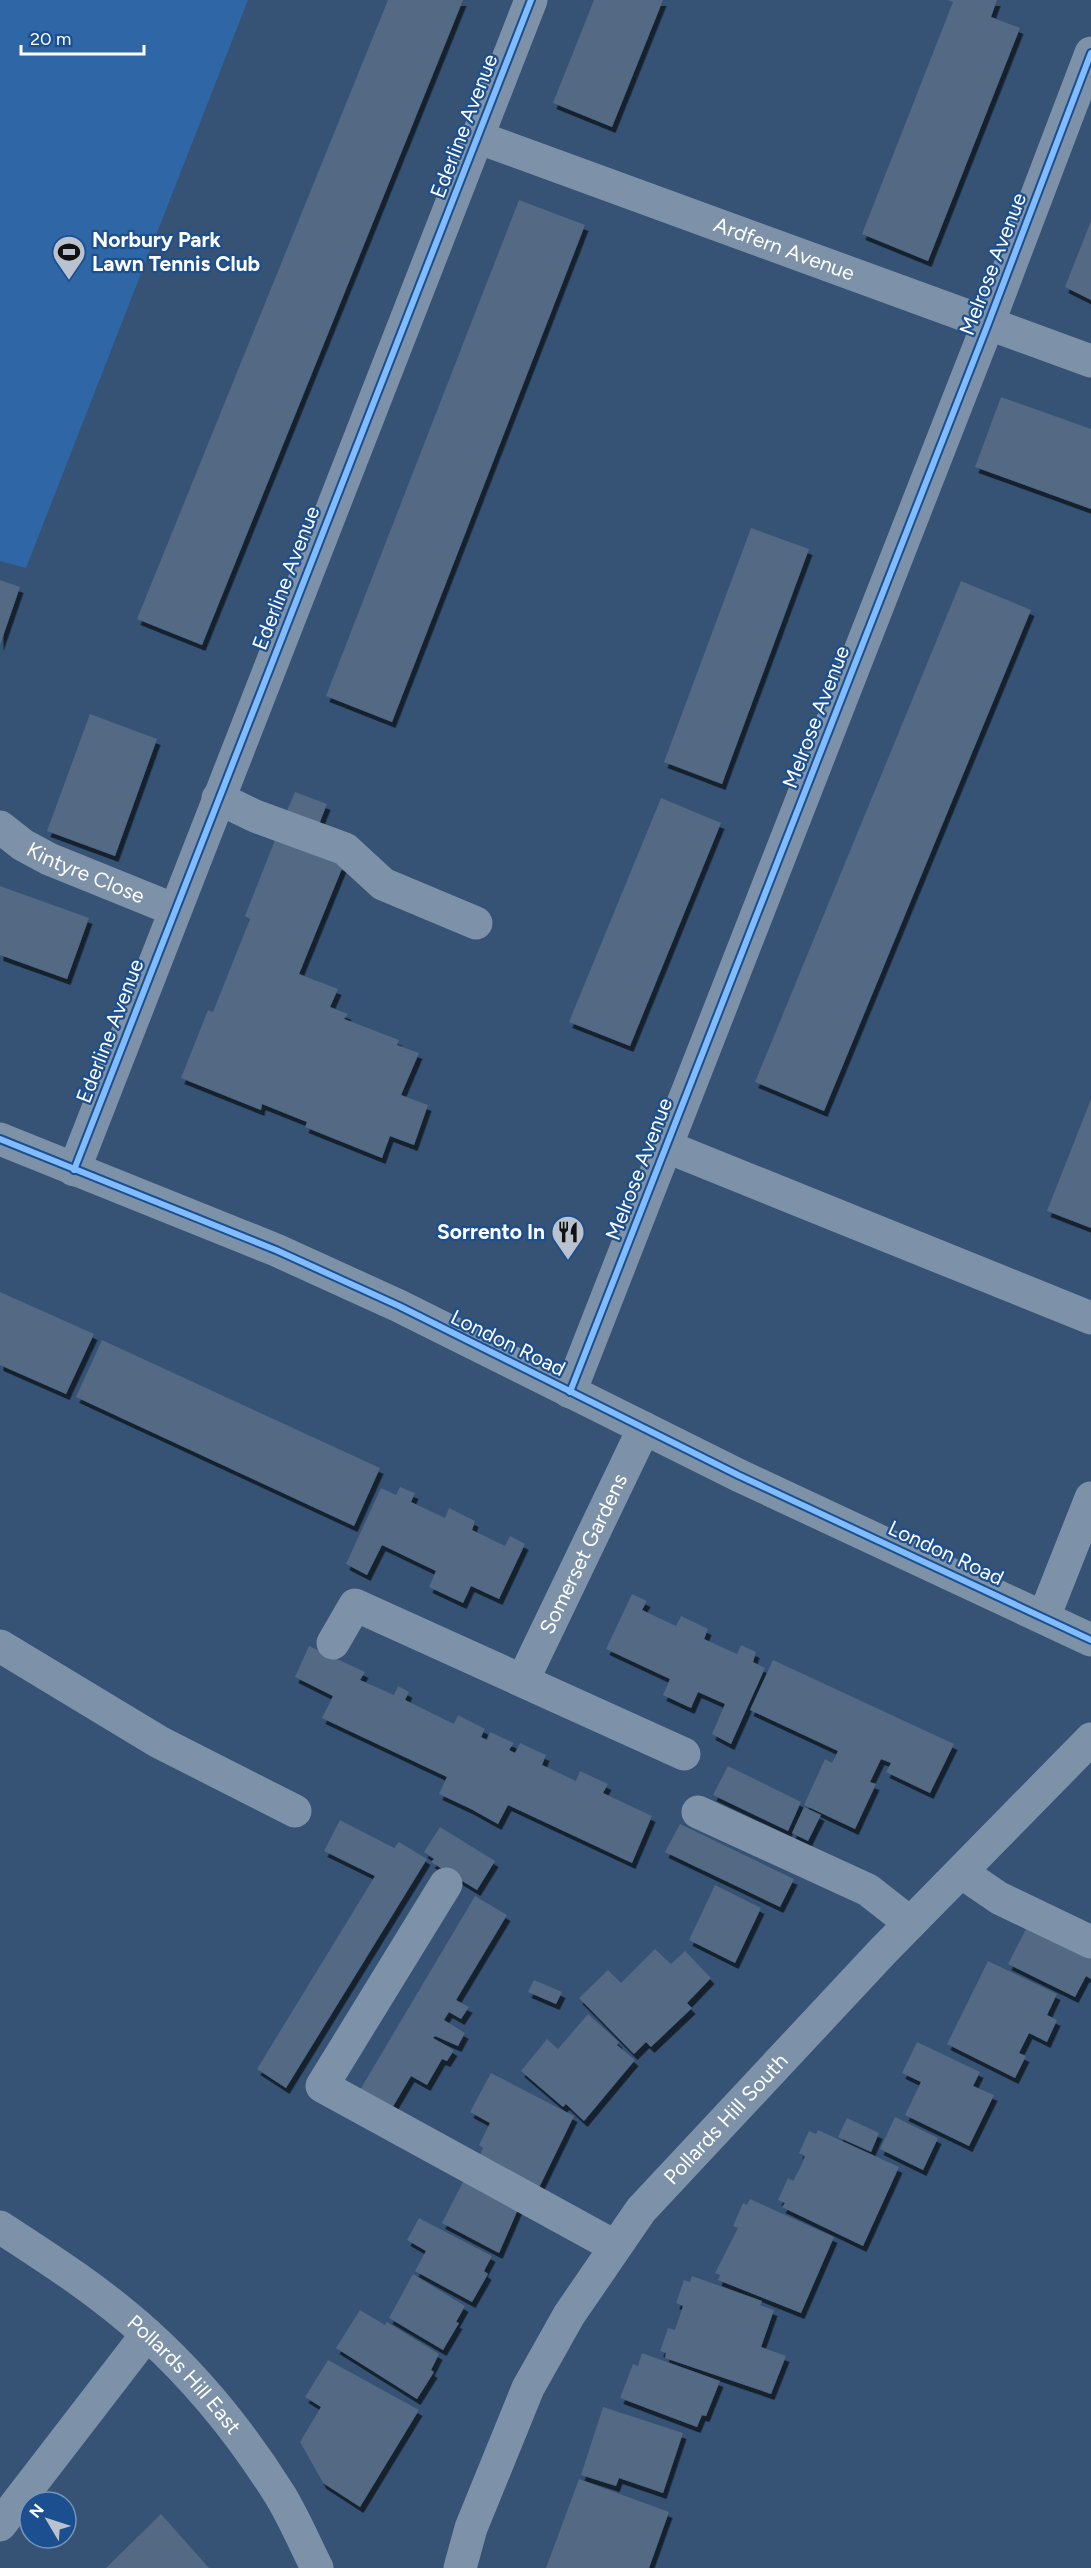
<svg xmlns="http://www.w3.org/2000/svg" width="1091" height="2568" font-family="Figtree,sans-serif">
<style>
.grass{fill:#2f66a5}
.building{fill:#526984;filter:url(#shadow)}
.lines{fill:none;stroke-linecap:round;stroke-linejoin:round}
.minor{stroke:#7d92a8;stroke-width:33}
.highway{stroke:#7e92a7;stroke-width:33}
.cycleway-casing{stroke:#1b4f8f;stroke-width:10}
.cycleway{stroke:#80bcff;stroke-width:6}
.labels{text-anchor:middle;stroke-width:4.5;stroke-linejoin:round;paint-order:stroke}
.street-label{font-size:21px;fill:#fff;stroke:#1b4f8f}
.poi-label{font-size:21px;font-weight:bold;fill:#fff;stroke:#1b4f8f;text-anchor:start}
</style>
<defs>
<filter id="shadow"><feDropShadow dx="3.5" dy="6" stdDeviation="0" flood-color="#0009"/></filter>
</defs>
<rect width="100%" height="100%" fill="#365274"/>
<path class="grass" d="M0 0H248L26 568 0 561Z"/>
<g class="building">
<path d="M388 0H463L202 645 137 619Z"/>
<path d="M594 0H663L612 127 553 103Z"/>
<path d="M948 0H997L991 17 1020 28 928 261 862 234 953 2Z"/>
<path d="M519 200 585 225 392 722 326 696Z"/>
<path d="M1091 221V300L1065 287Z"/>
<path d="M1001 397 1091 429V509L975 467Z"/>
<path d="M751 528 809 549 722 784 664 762Z"/>
<path d="M0 580 20 587 0 645Z"/>
<path d="M961 581 1031 610 824 1111 755 1082Z"/>
<path d="M90 714 157 739 115 856 47 831Z"/>
<path d="M295 792 327 804 318 827 285 815Z"/>
<path d="M661 798 721 823 630 1046 569 1022Z"/>
<path d="M275 840 343 866 299 974 338 989 330 1007 348 1014 344 1019 399 1040 397 1045 419 1053 401 1095 428 1105 414 1145 390 1136 382 1158 305 1127 307 1122 262 1104 261 1110 181 1078 208 1010 213 1012 250 919 245 916Z"/>
<path d="M0 886 89 918 67 979 0 955Z"/>
<path d="M1091 1099V1228L1047 1211Z"/>
<path d="M0 1292 94 1334 66 1394 0 1365Z"/>
<path d="M102 1340 380 1468 354 1526 76 1397Z"/>
<path d="M400 1487 415 1493 411 1502 445 1518 449 1508 475 1521 472 1530 505 1546 510 1536 525 1544 499 1599 471 1586 463 1603 429 1587 436 1571 382 1545 367 1575 346 1564 381 1488 396 1495Z"/>
<path d="M632 1594 647 1601 642 1610 676 1626 681 1616 708 1629 704 1639 737 1654 741 1645 756 1652 753 1662 765 1668 731 1744 712 1734 725 1704 698 1692 691 1708 663 1695 670 1679 606 1649Z"/>
<path d="M309 1646 365 1672 360 1680 394 1695 398 1686 409 1692 405 1700 454 1724 458 1715 485 1729 481 1737 487 1740 490 1732 514 1743 509 1750 515 1753 520 1743 546 1755 542 1765 576 1781 580 1771 608 1784 603 1793 652 1816 632 1863 508 1805 498 1824 471 1809 439 1794 447 1777 322 1718 333 1696 295 1677Z"/>
<path d="M773 1660 954 1744 930 1793 886 1772 891 1763 881 1759 870 1782 876 1784 855 1829 804 1805 825 1759 832 1763 838 1751 750 1710Z"/>
<path d="M728 1766 801 1802 788 1831 713 1795Z"/>
<path d="M804 1807 821 1815 808 1841 792 1833Z"/>
<path d="M340 1820 394 1848 399 1842 427 1859 286 2088 257 2069 375 1876 324 1851Z"/>
<path d="M680 1824 794 1879 780 1907 665 1852Z"/>
<path d="M440 1827 495 1861 477 1890 431 1862 434 1859 424 1852Z"/>
<path d="M715 1885 761 1908 735 1963 689 1940Z"/>
<path d="M475 1896 507 1915 456 2000 469 2007 461 2019 449 2012 444 2020 465 2033 458 2046 435 2036 433 2038 454 2050 447 2061 442 2059 427 2085 411 2076 388 2115 357 2095Z"/>
<path d="M1031 1919 1091 1950V1979L1086 1976 1075 1997 1008 1964Z"/>
<path d="M655 1949 671 1964 685 1951 711 1978 687 2003 692 2008 651 2047 646 2042 634 2054 579 1998 608 1970 621 1983Z"/>
<path d="M988 1961 1057 1994 1047 2015 1057 2020 1047 2042 1029 2033 1019 2053 1026 2056 1015 2078 947 2044Z"/>
<path d="M534 1980 562 1992 556 2004 528 1992Z"/>
<path d="M588 2014 619 2042 617 2045 635 2060 584 2121 566 2104 563 2107 521 2071 547 2039 558 2049Z"/>
<path d="M917 2042 980 2072 973 2086 994 2095 969 2146 905 2115 921 2082 902 2073Z"/>
<path d="M491 2073 574 2116 535 2196 476 2164 483 2148 479 2145 490 2123 470 2112Z"/>
<path d="M895 2117 938 2138 923 2170 880 2149Z"/>
<path d="M847 2118 879 2133 871 2152 838 2137Z"/>
<path d="M818 2130 899 2167 863 2246 782 2207 785 2203 778 2200 788 2178 793 2181 800 2168 805 2156 799 2153 809 2131 816 2134Z"/>
<path d="M465 2178 519 2207 499 2253 442 2223Z"/>
<path d="M750 2199 834 2237 801 2313 718 2280 720 2275 715 2273 738 2228 733 2226 743 2203 747 2205Z"/>
<path d="M419 2218 492 2256 484 2271 488 2274 472 2302 415 2271 426 2251 407 2240Z"/>
<path d="M413 2274 465 2306 456 2322 459 2323 443 2350 389 2318Z"/>
<path d="M692 2276 762 2301 760 2305 774 2310 761 2347 786 2356 771 2394 665 2358 666 2353 660 2351 668 2328 675 2330 683 2306 676 2303 684 2280 690 2282Z"/>
<path d="M360 2310 385 2325 387 2322 439 2354 431 2370 434 2372 417 2399 336 2348Z"/>
<path d="M642 2353 720 2381 706 2416 702 2415 697 2427 620 2398 633 2364 638 2366Z"/>
<path d="M328 2360 419 2410 360 2507 323 2483 300 2442 321 2407 305 2397Z"/>
<path d="M603 2407 683 2433 663 2493 619 2478 616 2486 581 2475Z"/>
<path d="M579 2479 669 2512 649 2568H546Z"/>
<path d="M161 2514 209 2568H106Z"/>
</g>
<g class="lines">
<g class="minor">
<path id="s1" d="M477 137 1091 361"/>
<path d="M218 798 255 816 345 849 383 884 476 923"/>
<path id="s2" d="M0 827 23 845 49 859 175 910"/>
<path d="M665 1146 1091 1318"/>
<path d="M74 1170 531 0"/>
<path d="M570 1392 988 324 1091 53"/>
<path d="M1044 1617 1091 1498"/>
<path d="M333 1643 355 1605 684 1754"/>
<path d="M0 1646 159 1742 295 1811"/>
<path id="s3" d="M523 1680 644 1428"/>
<path d="M698 1812 868 1890 910 1923"/>
<path d="M961 1872 999 1898 1091 1942"/>
<path d="M446 1884 322 2086 614 2246"/>
<path id="s4" d="M0 2227C51 2260 102 2293 147 2334 199 2381 243 2436 280 2495 294 2518 305 2544 317 2568"/>
<path d="M0 2525 147 2334"/>
<path id="s5" d="M460 2568 471 2528 528 2388 569 2315 641 2210 883 1951 1091 1739"/>
</g>
<path class="highway" d="M0 1139 276 1250 399 1306 738 1475 1091 1640"/>
<g class="cycleway-casing">
<g id="cycleway">
<path d="M0 1139 276 1250 399 1306 738 1475 1091 1640"/>
<path d="M74 1170 531 0"/>
<path d="M570 1392 988 324 1091 53"/>
</g>
</g>
<use href="#cycleway" class="cycleway"/>
</g>
<defs>
<g id="stadium-pin" transform="scale(1.725)"><path d="M0 17L-7.5 6A9.5 9.5 0 1 1 7.5 6Z" fill="#b9c2ce" stroke="#1b4f8f"/><path d="M0-5a6.5 5 0 1 0 0 10a6.5 5 0 1 0 0-10ZM-3.5-1.8h7v3.6h-7Z" fill="#111"/></g>
<g id="restaurant-pin" transform="scale(1.725)"><path d="M0 17L-7.5 6A9.5 9.5 0 1 1 7.5 6Z" fill="#b9c2ce" stroke="#1b4f8f"/><path d="M-5-6h1v4h1v-4h1v4h1v-4h1v5L-1.5 .5V6h-2V.5L-5-1ZM5-6V6H3V1.5H1.5Q1.5-4 5-6Z" fill="#111"/></g>
</defs>
<g fill-rule="evenodd">
<use href="#stadium-pin" x="69" y="252"/>
<use href="#restaurant-pin" x="568" y="1232"/>
</g>
<g class="labels">
<g class="street-label">
<text transform="translate(464 126) rotate(-69)" y="7">Ederline Avenue</text>
<text dy="7" stroke="none"><textPath href="#s1" startOffset="327">Ardfern Avenue</textPath></text>
<text transform="translate(993 264) rotate(-69)" y="7">Melrose Avenue</text>
<text transform="translate(286 578) rotate(-69)" y="7">Ederline Avenue</text>
<text transform="translate(816 717) rotate(-69)" y="7">Melrose Avenue</text>
<text dy="7" stroke="none"><textPath href="#s2" startOffset="98">Kintyre Close</textPath></text>
<text transform="translate(110 1031) rotate(-69)" y="7">Ederline Avenue</text>
<text transform="translate(639 1169) rotate(-69)" y="7">Melrose Avenue</text>
<text transform="translate(508 1343) rotate(26)" y="7">London Road</text>
<text transform="translate(946 1553) rotate(25)" y="7">London Road</text>
<text dy="7" stroke="none"><textPath href="#s3" startOffset="140">Somerset Gardens</textPath></text>
<text dy="7" stroke="none"><textPath href="#s5" startOffset="528">Pollards Hill South</textPath></text>
<text dy="7" stroke="none"><textPath href="#s4" startOffset="237">Pollards Hill East</textPath></text>
</g>
<g class="poi-label">
<text x="92" y="247">Norbury Park<tspan x="92" dy="24">Lawn Tennis Club</tspan></text>
<text x="545" y="1239" text-anchor="end">Sorrento In</text>
</g>
</g>
<g transform="translate(48 2520) rotate(309)"><circle r="28" fill="#1b4f8f" stroke="#7695bc" stroke-width="1.5"/>
<path d="M0-4.5L10 22L0 15L-10 22Z" fill="#b9c2ce"/>
<text y="-9" font-size="16" font-weight="bold" text-anchor="middle" fill="#ffffff">N</text>
</g>
<path d="M21 45v9h123v-9" fill="none" stroke="#ffffff" stroke-width="3"/>
<text x="30" y="45" font-size="18" fill="#ffffff" stroke="#1b4f8f" stroke-width="4.5" paint-order="stroke">20 m</text>
</svg>
